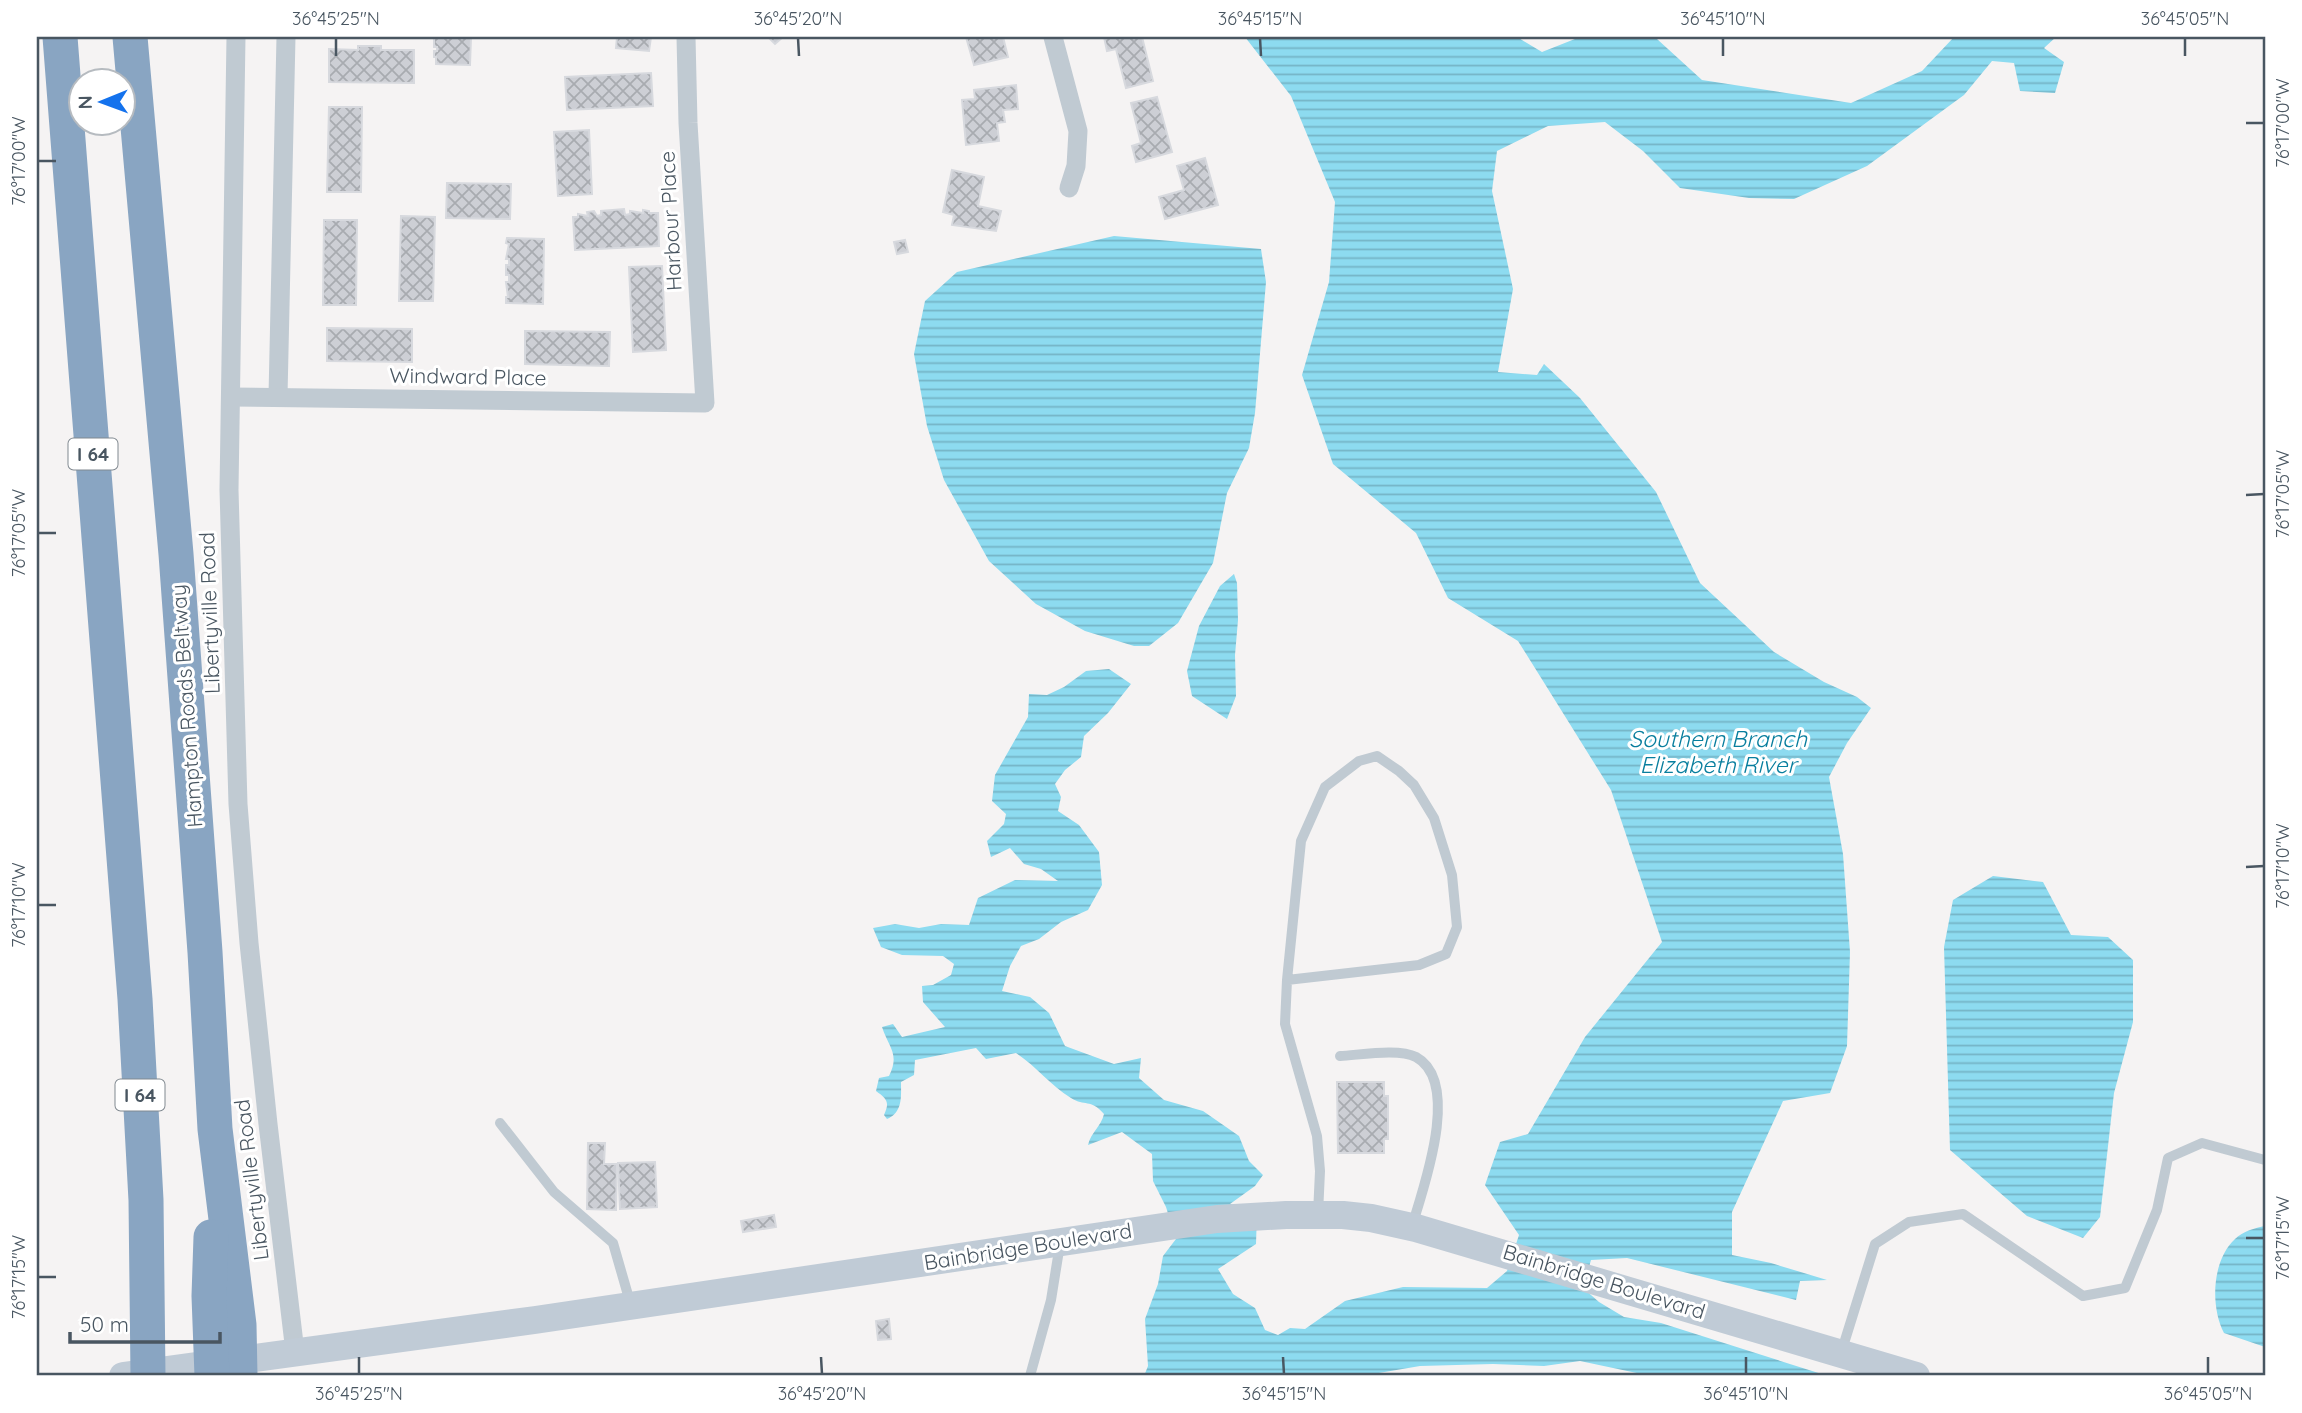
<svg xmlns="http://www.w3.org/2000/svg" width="2302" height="1413" font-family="Quicksand,sans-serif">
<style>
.water{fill:url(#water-rules)}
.building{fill:url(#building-cross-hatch);stroke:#d7d9de;stroke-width:2}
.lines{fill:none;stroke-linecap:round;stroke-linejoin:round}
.lane{stroke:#c0cad2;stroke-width:10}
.street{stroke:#c0cad2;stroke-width:19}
.secondary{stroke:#c0cbd6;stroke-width:28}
.highway{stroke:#89a5c2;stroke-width:35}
.ticks{fill:none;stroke:#495661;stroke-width:2.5}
.labels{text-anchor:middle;stroke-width:6;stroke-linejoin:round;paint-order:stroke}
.shield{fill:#fff;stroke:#808990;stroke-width:2}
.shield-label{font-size:19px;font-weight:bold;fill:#495661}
.street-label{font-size:21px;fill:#495661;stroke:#fff}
.water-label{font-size:23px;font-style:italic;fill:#087e9e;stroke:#fff}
.neatline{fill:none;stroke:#495661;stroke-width:2.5}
.ticks-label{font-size:18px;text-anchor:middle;fill:#495661}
</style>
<defs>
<pattern id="water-rules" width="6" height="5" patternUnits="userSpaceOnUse" patternTransform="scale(1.75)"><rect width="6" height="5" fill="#8ddbf0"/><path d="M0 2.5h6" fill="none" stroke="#75b4c6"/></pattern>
<pattern id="building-cross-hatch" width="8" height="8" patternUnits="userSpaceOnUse" patternTransform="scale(1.75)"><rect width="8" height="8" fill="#cdcfd5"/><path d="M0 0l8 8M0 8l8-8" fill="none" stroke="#a8abb0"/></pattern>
</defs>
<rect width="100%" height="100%" fill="#f5f3f3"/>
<g class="water">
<path d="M1245 37H1517L1542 52 1580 37 1657 39 1702 80 1851 103 1922 71 1954 37H2056L2044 48 2064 62 2055 93 2020 91 2014 63 1992 61 1964 95 1867 166 1794 199 1749 198 1680 188 1643 151 1605 122 1548 126 1497 151 1492 191 1513 289 1498 372 1537 375 1544 364 1580 398 1656 492 1700 583 1774 652 1824 682 1857 697 1871 708 1847 743 1829 777 1843 854 1850 952 1847 1046 1830 1093 1783 1101 1732 1212V1255L1771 1263 1827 1280 1800 1281 1796 1300 1627 1258 1591 1260 1583 1288 1599 1302 1624 1317 1661 1323 1828 1376H1651L1580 1361 1544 1366 1493 1364 1420 1366 1361 1376H1144L1148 1366 1145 1319 1158 1284 1163 1256 1176 1239 1166 1207 1153 1181 1152 1154 1122 1132 1088 1145C1091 1132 1101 1127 1104 1114 1090 1098 1085 1107 1071 1098 1050 1085 1037 1067 1016 1053L986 1059 976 1048 915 1060 914 1075 901 1082C901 1097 903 1112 887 1119L884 1115C890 1102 887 1099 876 1091L879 1078 889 1076C900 1054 889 1048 882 1027L893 1024 902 1037 945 1027 923 1002 922 986 933 985 951 975 954 964 943 956 902 955 881 947 873 928 895 924 919 928 941 924 969 925 978 898 1015 880 1058 881 1041 869 1024 864 1010 848 991 857 987 841 1004 824 1006 814 992 801 995 775 1028 717 1029 694 1047 695 1064 687 1086 671 1109 669 1131 684 1108 713 1084 736 1081 757 1065 770 1055 784 1061 797 1058 811 1079 825 1099 852 1102 885 1088 910 1061 922 1039 939 1021 946 1010 966 1002 991 1030 997 1049 1013 1065 1046 1114 1064 1141 1058 1139 1078 1164 1100 1203 1111 1239 1136 1249 1161 1263 1175 1255 1186 1230 1204 1257 1213 1256 1244 1218 1269 1233 1294 1255 1308 1265 1330 1278 1335 1290 1328 1305 1329 1345 1301 1403 1287 1487 1288 1507 1271 1519 1235 1485 1185 1500 1142 1528 1134 1585 1037 1662 942 1611 790 1518 641 1448 598 1416 533 1333 464 1302 375 1329 282 1335 202 1291 96Z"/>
<path d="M1114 236 1261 249 1266 282 1255 413 1249 448 1227 493 1213 563 1178 623 1149 646H1134L1085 631 1036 604 989 561 944 480 927 426 914 354 925 301 957 272Z"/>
<path d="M1234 574 1237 583 1238 620 1235 655 1236 696 1227 719 1192 696 1187 671 1199 626 1220 586Z"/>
<path d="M1993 876 2043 882 2071 935 2108 937 2133 960V1022L2114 1093 2100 1217 2083 1238 2027 1216 1950 1150 1944 947 1953 900Z"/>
<path d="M2265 1226V1347L2224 1333C2210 1306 2212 1260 2235 1239 2243 1231 2255 1228 2265 1226Z"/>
</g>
<g class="building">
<path d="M434 37H471L470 65 436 64V57H434V51H437V47H434Z"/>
<path d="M617 37H651L649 51 616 48Z"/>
<path d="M768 37H783L775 44Z"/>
<path d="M966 37H1003L1008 57 974 65Z"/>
<path d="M1104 37H1142L1153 81 1126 88 1116 49 1107 51Z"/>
<path d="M358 46H381V50H414V83L329 82V49L358 50Z"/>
<path d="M651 73 653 106 567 110 565 77Z"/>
<path d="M1016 85 1018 109 1003 110 1005 122 997 123 999 141 966 145 962 100 975 99 974 90Z"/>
<path d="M1157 97 1172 152 1136 162 1132 146 1141 143 1131 103Z"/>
<path d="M329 107H362L361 192H327Z"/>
<path d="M589 130 592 194 558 196 554 132Z"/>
<path d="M1205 158 1218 205 1165 219 1159 197 1184 190 1177 166Z"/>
<path d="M952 170 984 177 978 206 1001 211 996 231 952 225 954 215 943 212Z"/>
<path d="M447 183 511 184 510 219 446 218Z"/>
<path d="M624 209 625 215 630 214V211L643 213V210L649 211V213H658L659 246 575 250 573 217H578V214L588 216 587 212 594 211 597 216 601 215V211Z"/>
<path d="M401 216 435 217 433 301H399Z"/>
<path d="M324 220H357L356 305H323Z"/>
<path d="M507 238 544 239 543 304 506 303V297H508L506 282H509V275H506V265H509V259H506L509 244 506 243Z"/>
<path d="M905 240 908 252 897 254 894 242Z"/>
<path d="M662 266 666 350 633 352 629 267Z"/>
<path d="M327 328 412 329V362L327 361Z"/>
<path d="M525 331 610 332 609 366 525 364Z"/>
<path d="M1337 1082H1384V1096H1388V1139H1384V1153H1338Z"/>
<path d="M588 1143H605L604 1164H617L616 1210 587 1209Z"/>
<path d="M655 1162 657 1207 620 1209 618 1163Z"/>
<path d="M774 1215 776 1227 743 1232 741 1221Z"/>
<path d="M889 1319 891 1339 878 1340 876 1321Z"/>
</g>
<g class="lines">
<g class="lane">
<path d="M1287 980 1419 965 1446 954 1457 927 1452 875 1434 818 1414 785 1399 771 1377 756 1359 761 1325 787 1301 841 1287 980 1285 1024 1317 1136 1320 1171 1318 1214"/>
<path d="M1340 1056C1360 1055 1399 1048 1416 1057 1462 1082 1423 1189 1412 1226"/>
<path d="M500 1123 554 1192 613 1243 630 1302"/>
<path d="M1841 1353 1875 1244 1909 1222 1963 1214 2083 1296 2125 1288 2157 1210 2168 1158 2202 1143 2265 1160"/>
<path d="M1030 1376 1051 1300 1060 1244"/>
</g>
<g class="street">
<path d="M236 37 229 490 238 804 249 943 268 1124 295 1352"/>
<path d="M1053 37 1078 131 1076 166 1069 188"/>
<path d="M278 396 286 37"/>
<path d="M231 397 705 403 688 123 686 37"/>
</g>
<path class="secondary" d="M123 1376 535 1320 1217 1219 1286 1215H1343L1371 1218 1416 1228 1916 1376"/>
<g class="highway">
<path d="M60 37 135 999 146 1200 148 1376"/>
<path d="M130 37 176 554 205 952 215 1129 239 1325 240 1376"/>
<path d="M211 1237 209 1296 212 1376"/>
</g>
</g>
<path class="ticks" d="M336 38V56M798 38 799 56M1260 38 1261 56M1723 38V56M2185 38V56M2246 123H2264M38 161H56M2246 495 2264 494M38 533H56M2246 867 2264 866M38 905H56M2246 1238H2264M38 1277H56M359 1357V1374M821 1357 822 1374M1283 1357 1284 1374M1746 1357V1374M2208 1357V1374"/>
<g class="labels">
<g class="shield">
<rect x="68.5" y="438.5" width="49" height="31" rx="5"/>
<rect x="115.5" y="1079.5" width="49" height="31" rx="5"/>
</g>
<g class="shield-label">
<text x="93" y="461">I 64</text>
<text x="140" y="1102">I 64</text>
</g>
<g class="street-label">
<text transform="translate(671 221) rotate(-93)" y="7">Harbour Place</text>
<text transform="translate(468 377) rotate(1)" y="7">Windward Place</text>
<text transform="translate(210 613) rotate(-92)" y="7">Libertyville Road</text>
<text transform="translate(187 706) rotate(-94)" y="7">Hampton Roads Beltway</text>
<text transform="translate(252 1180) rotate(-97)" y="7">Libertyville Road</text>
<text transform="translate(1028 1247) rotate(-9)" y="7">Bainbridge Boulevard</text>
<text transform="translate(1604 1282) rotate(17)" y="7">Bainbridge Boulevard</text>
</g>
<g class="water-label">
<text x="1718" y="747">Southern Branch<tspan x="1718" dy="26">Elizabeth River</tspan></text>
</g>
</g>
<rect width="2302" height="1413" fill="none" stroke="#ffffff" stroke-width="77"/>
<g transform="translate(102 102) rotate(269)"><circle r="33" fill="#ffffff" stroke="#b6bbc0" stroke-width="2"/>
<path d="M0-5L12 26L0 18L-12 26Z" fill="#1472ed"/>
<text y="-10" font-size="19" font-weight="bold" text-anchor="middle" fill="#495661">N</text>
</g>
<path d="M70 1332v10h150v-10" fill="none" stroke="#495661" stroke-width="3.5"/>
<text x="80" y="1332" font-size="21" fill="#495661" stroke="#ffffff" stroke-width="5" paint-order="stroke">50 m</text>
<rect x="38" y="38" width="2226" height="1336" class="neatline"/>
<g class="ticks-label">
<text x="336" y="25">36°45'25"N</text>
<text x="798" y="25">36°45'20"N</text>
<text x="1260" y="25">36°45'15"N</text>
<text x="1723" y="25">36°45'10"N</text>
<text x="2185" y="25">36°45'05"N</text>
<text transform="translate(2283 123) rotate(-90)" y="6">76°17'00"W</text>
<text transform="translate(19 161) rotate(-90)" y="6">76°17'00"W</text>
<text transform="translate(2283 494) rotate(-90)" y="6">76°17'05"W</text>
<text transform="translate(19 533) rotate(-90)" y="6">76°17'05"W</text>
<text transform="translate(2283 866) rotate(-90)" y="6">76°17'10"W</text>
<text transform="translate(19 905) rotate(-90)" y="6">76°17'10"W</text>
<text transform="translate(2283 1238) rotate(-90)" y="6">76°17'15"W</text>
<text transform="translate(19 1277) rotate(-90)" y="6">76°17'15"W</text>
<text x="359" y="1400">36°45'25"N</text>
<text x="822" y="1400">36°45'20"N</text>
<text x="1284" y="1400">36°45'15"N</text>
<text x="1746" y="1400">36°45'10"N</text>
<text x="2208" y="1400">36°45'05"N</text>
</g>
</svg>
